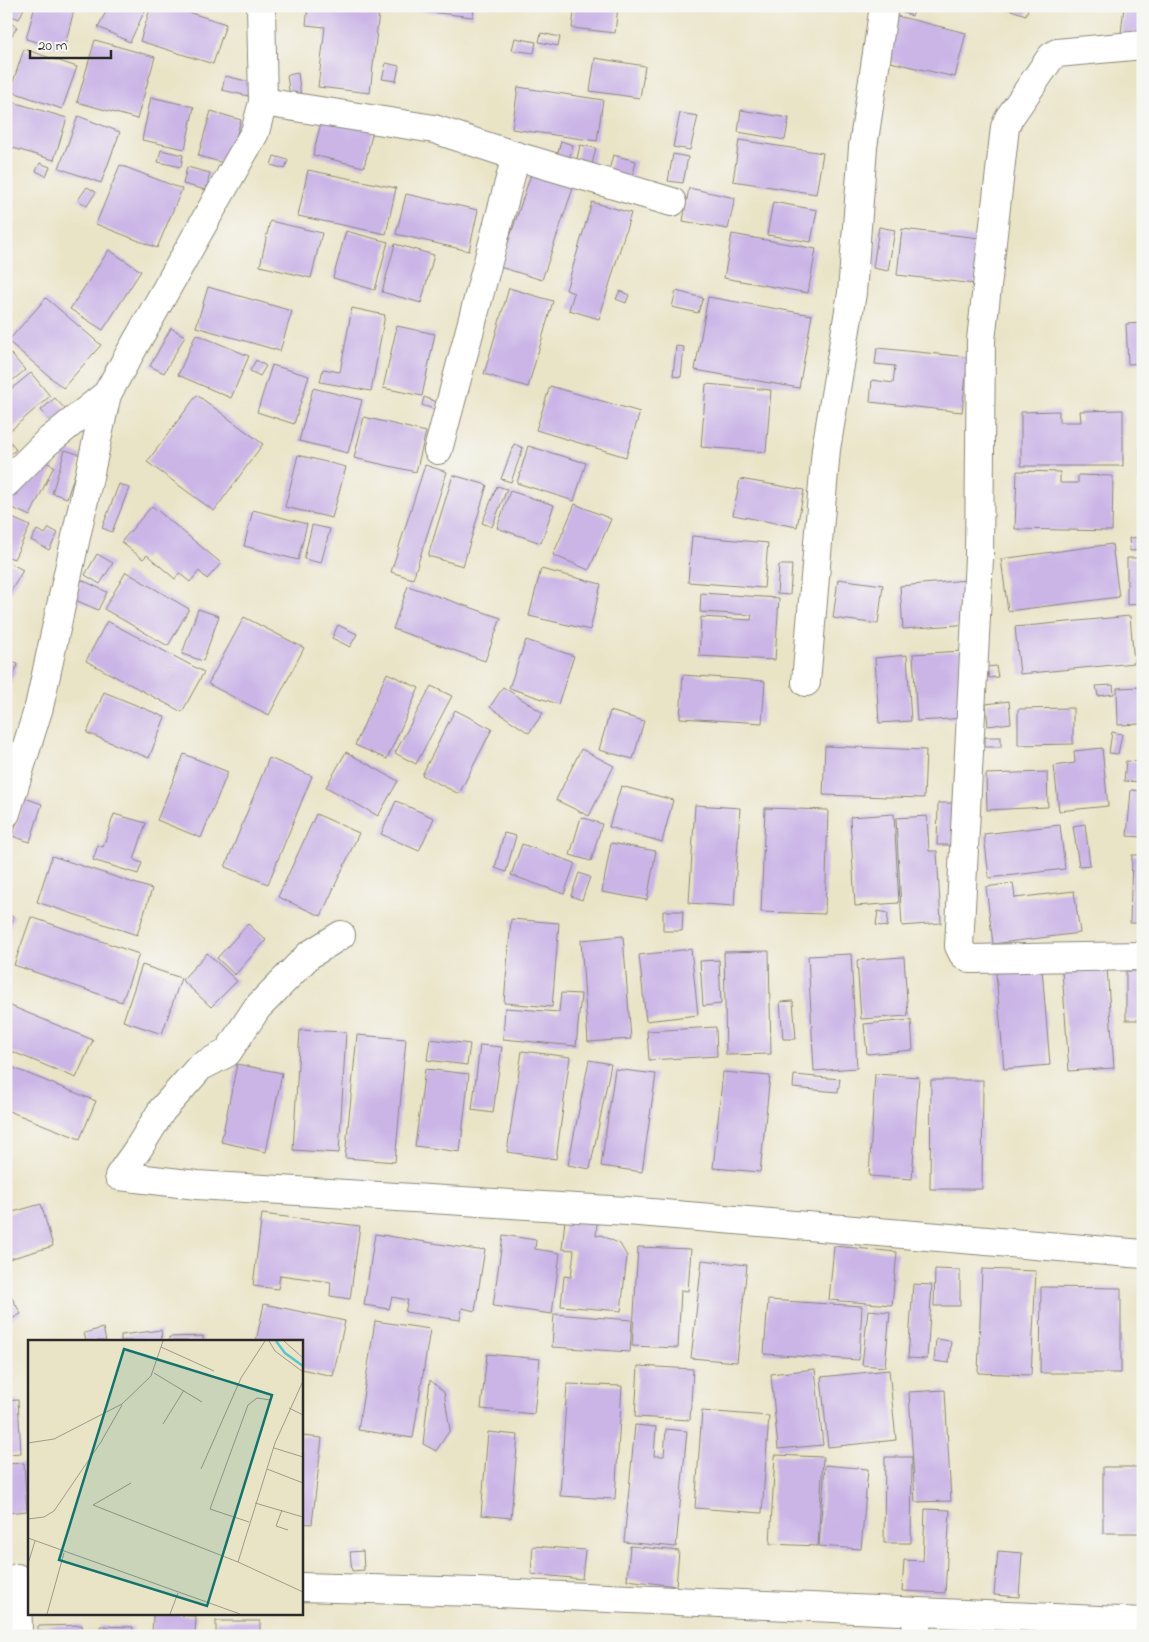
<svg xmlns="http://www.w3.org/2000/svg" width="1149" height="1642" font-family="'Indie Flower',sans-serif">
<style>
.building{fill:#cbb5e7}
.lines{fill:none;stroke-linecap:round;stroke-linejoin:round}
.minor-casing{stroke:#8a8879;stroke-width:30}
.minor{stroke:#fff;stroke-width:28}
.inset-river{fill:none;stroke:#58c5d0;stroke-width:2.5}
.inset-road{fill:none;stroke:#9e9a89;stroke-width:1}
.view{fill:#0f766e;fill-opacity:0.15;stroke:#0f766e;stroke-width:2.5}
.inset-edge{fill:none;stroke:#2b2b2b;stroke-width:2.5}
</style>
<rect width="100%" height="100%" fill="#f6f6f2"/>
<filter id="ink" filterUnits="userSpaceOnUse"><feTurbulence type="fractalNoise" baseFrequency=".02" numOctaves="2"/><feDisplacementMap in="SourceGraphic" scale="10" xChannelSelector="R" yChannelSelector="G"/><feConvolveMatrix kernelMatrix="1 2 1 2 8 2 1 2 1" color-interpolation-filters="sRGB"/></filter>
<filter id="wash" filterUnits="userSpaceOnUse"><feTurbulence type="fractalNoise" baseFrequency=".0096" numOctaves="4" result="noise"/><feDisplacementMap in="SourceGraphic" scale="20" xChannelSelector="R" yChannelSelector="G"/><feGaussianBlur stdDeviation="1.12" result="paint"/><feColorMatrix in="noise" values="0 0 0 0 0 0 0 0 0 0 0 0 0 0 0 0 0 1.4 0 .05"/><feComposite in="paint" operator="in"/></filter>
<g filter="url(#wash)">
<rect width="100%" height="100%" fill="#eae4c7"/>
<g id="blocks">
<g class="building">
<path d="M6 6H25L19 19 6 14Z"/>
<path d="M35 6H75L64 49 26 39Z"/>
<path d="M109 6H147L130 42 98 27Z"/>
<path d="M151 6H169L226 24 213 64 140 41Z"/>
<path d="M308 6H324L379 12 370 93 318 87 325 27 306 25Z"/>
<path d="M421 6H474L473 17 421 11Z"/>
<path d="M575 6H618L615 33 572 28Z"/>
<path d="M901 6H916L912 16 899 11Z"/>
<path d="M999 6H1029L1026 15Z"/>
<path d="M1124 6H1143V36L1121 34Z"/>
<path d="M897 16 966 33 955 77 886 61Z"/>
<path d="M6 20 17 27 6 45Z"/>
<path d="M541 33 560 37 558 46 539 42Z"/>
<path d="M515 38 536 42 534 53 512 50Z"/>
<path d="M95 40 155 57 137 119 77 102Z"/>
<path d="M24 49 77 67 62 109 10 91Z"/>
<path d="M595 58 645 66 640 98 590 91Z"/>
<path d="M386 63 399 66 396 81 382 79Z"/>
<path d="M298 73 301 97 290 98 287 75Z"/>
<path d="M225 76 251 82 248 96 222 90Z"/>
<path d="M518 87 603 100 597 141 512 129Z"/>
<path d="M151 97 194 107 185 149 142 140Z"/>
<path d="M6 100 67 118 54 160 6 146Z"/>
<path d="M741 110 789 118 785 140 738 132Z"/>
<path d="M211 111 241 120 228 164 198 156Z"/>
<path d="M680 113 698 116 690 150 673 147Z"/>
<path d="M323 114 374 127 364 167 313 155Z"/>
<path d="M78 116 120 132 101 183 59 168Z"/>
<path d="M739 140 823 153 816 194 733 181Z"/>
<path d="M561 141 573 145 568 163 556 160Z"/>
<path d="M580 145 596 148 591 168 576 164Z"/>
<path d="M161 150 183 155 181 167 158 162Z"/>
<path d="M673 154 688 157 683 183 668 181Z"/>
<path d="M613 155 636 161 632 180 608 174Z"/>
<path d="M274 156 288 160 285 169 271 165Z"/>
<path d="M40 163 50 167 46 176 36 171Z"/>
<path d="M120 165 182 189 157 248 96 224Z"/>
<path d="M187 167 210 173 206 190 183 184Z"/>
<path d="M308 170 396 188 386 234 298 216Z"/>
<path d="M532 171 574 185 542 280 500 267Z"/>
<path d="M87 187 96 192 87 206 78 200Z"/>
<path d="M689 188 735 198 728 229 683 221Z"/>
<path d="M406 194 478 210 469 251 396 234Z"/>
<path d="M592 202 631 213 599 319 569 310 574 293 566 290Z"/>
<path d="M773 202 817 210 811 242 767 235Z"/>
<path d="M270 221 322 233 311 278 260 266Z"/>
<path d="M879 227 895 230 888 271 873 268Z"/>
<path d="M902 229 980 238 975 284 897 275Z"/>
<path d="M346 231 388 242 375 290 333 278Z"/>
<path d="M732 234 816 249 808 293 724 278Z"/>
<path d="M395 244 434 255 421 303 382 292Z"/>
<path d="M109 250 141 271 103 330 70 309Z"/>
<path d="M208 287 292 311 280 351 196 327Z"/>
<path d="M509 288 553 301 528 387 484 374Z"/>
<path d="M620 291 629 295 626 303 616 299Z"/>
<path d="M676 291 703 298 698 313 672 307Z"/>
<path d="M708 297 812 315 799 388 695 370Z"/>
<path d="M46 298 101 345 63 388 8 341Z"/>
<path d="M352 308 385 315 371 391 320 382 323 369 340 372Z"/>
<path d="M1143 323V363L1128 364 1126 324Z"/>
<path d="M397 326 435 334 422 396 383 388Z"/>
<path d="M171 328 185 336 164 373 150 366Z"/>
<path d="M196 334 249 356 231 398 178 375Z"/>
<path d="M676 346 684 347 681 377 673 376Z"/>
<path d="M877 348 968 357 962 412 870 402 872 380 893 383 895 366 875 364Z"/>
<path d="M11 354 25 370 6 386V358Z"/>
<path d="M256 360 266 366 260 376 250 371Z"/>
<path d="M272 365 309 376 294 424 257 412Z"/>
<path d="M31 373 50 396 11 430 6 425V393Z"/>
<rect x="1140" y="376" width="3" height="99"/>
<path d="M706 384 771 390 766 452 701 447Z"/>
<path d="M550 386 640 412 626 457 536 430Z"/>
<path d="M313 388 362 400 348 453 299 441Z"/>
<path d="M197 395 263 444 214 511 147 462Z"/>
<path d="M424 397 439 403 436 410 422 405Z"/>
<path d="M55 398 66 410 52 423 41 410Z"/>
<path d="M1123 410V466H1021V412L1059 411V422H1081L1080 411Z"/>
<path d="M364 417 426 432 416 472 354 458Z"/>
<path d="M6 435 16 450 6 457Z"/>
<path d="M514 444 523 448 511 482 501 479Z"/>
<path d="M528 446 586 463 574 501 517 483Z"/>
<path d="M65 450 81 455 67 498 52 493Z"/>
<path d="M298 455 346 467 332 518 285 507Z"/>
<path d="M35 457 54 466 30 516 6 505V490L16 495Z"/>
<path d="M425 465 447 472 413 579 391 572Z"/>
<path d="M1017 471 1060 472V483H1078V475L1113 476 1112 531 1015 529Z"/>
<path d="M453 475 487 485 463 566 428 556Z"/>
<path d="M740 479 804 490 797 527 733 515Z"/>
<path d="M119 484 129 488 112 532 102 528Z"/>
<path d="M497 486 507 489 492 527 482 523Z"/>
<path d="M510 491 554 505 541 543 497 528Z"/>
<path d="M575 504 611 519 589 570 553 555Z"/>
<path d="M152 506 221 563 207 579 199 571 190 582 179 573 175 579 147 555 143 559 121 542Z"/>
<path d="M253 510 307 524 298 560 244 546Z"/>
<path d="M6 515 30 526 14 559 6 556Z"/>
<path d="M312 525 330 529 321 563 304 559Z"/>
<path d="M49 528 58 533 49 550 31 540 37 530 45 534Z"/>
<path d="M692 536 768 543 764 588 688 582Z"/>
<path d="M1143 537V550L1130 551 1129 538Z"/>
<path d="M1112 544 1119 597 1008 611 1001 559Z"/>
<path d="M97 554 113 563 100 584 85 575Z"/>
<path d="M1127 558H1143V604L1127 605Z"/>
<path d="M6 561 23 570 6 600Z"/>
<path d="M779 565H792L790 595 777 594Z"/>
<path d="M541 569 601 584 590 630 529 616Z"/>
<path d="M126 572 189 609 168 646 104 609Z"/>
<path d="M838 579 883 585 878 624 833 618Z"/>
<path d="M82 580 107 592 98 610 73 599Z"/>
<path d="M967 580 970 624 903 629 900 586Z"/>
<path d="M408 586 501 618 485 661 393 629Z"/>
<path d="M701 593 779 598 775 660 699 656 701 617 751 620 752 615 700 612Z"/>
<path d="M198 609 219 616 203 661 182 654Z"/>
<path d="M1130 616 1134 663 1020 674 1015 627Z"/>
<path d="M244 617 304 648 269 715 208 684Z"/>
<path d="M107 621 204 672 182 712 86 661Z"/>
<path d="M338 625 357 634 350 647 332 638Z"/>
<path d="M526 640 574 656 558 704 509 688Z"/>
<path d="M962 651 966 718 917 721 913 654Z"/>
<path d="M907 655 911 721 879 723 875 658Z"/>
<path d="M6 660 18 664 6 695Z"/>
<path d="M996 666 998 677 989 678 987 667Z"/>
<path d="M387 673 419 688 387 759 355 745Z"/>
<path d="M683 675 765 681 762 723 680 718Z"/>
<path d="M1113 685 1114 694 1098 696 1096 686Z"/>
<path d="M431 686 452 696 416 764 395 753Z"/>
<path d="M503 687 543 713 529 733 490 707Z"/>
<path d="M1143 687V724L1118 725 1117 688Z"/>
<path d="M104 692 165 717 149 758 87 733Z"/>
<path d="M1009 701 1011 723 988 726 986 704Z"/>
<path d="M1073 708V744L1018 745V709Z"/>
<path d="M455 710 492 729 459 794 422 775Z"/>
<path d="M610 711 644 721 633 759 599 750Z"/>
<path d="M1112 732 1122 734 1118 754 1109 753Z"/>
<rect x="985" y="737" width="16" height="10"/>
<path d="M825 746 926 750 924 798 823 795Z"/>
<path d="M1102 748 1108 806 1059 811 1054 766 1075 763 1074 751Z"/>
<path d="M581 749 614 766 589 816 556 800Z"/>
<path d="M346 752 398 781 378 816 326 787Z"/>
<path d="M184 754 228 772 201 838 157 820Z"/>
<path d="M269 758 312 776 268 884 225 867Z"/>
<path d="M1126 761 1143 762V782L1124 781Z"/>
<path d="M1047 772 1048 807 987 810 986 774Z"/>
<path d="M621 786 673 800 662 842 609 827Z"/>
<path d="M1131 790 1143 791V837L1127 836Z"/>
<path d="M25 798 42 804 30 842 12 836Z"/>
<path d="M396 801 434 818 419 851 381 834Z"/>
<path d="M938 803H954L953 845H937Z"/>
<path d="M695 805 740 808 734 906 689 903Z"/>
<path d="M765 808 828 810 825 914 761 912Z"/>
<path d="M114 814 146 823 134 860 142 863 138 874 93 860 98 845 103 847Z"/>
<path d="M316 814 359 833 321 916 278 897Z"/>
<path d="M894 814 899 903 855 906 850 817Z"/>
<path d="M927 816 929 851H937L941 923 902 926 896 818Z"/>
<path d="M581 817 602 824 591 861 570 855Z"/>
<path d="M1085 824 1090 865 1079 866 1073 826Z"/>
<path d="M1060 825 1065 869 989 878 984 834Z"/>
<path d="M504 833 516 836 506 872 495 868Z"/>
<path d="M611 843 656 851 647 900 602 892Z"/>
<path d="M522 844 575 863 564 894 511 875Z"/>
<path d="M1132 855H1143V923H1130Z"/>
<path d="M52 856 152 889 137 935 37 902Z"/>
<path d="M579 873 590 877 582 900 571 896Z"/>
<path d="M1013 883 1015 898 1074 891 1080 933 993 944 986 887Z"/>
<path d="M663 911H683L682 931H663Z"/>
<path d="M878 911 888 913 887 927 876 925Z"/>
<path d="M6 914 14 917 6 935Z"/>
<path d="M31 917 139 954 122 1002 14 965Z"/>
<path d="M511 919 559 923 552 1007 504 1003Z"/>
<path d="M248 924 266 940 235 975 217 958Z"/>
<path d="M623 936 631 1039 588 1042 581 940Z"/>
<path d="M691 949 698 1015 646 1021 639 955Z"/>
<path d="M769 951 771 1054 726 1055 724 952Z"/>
<path d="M207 953 237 981 211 1007 182 980Z"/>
<path d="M851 954 857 1068 814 1071 808 956Z"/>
<path d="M904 957 908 1016 861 1019 857 960Z"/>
<path d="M719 960 721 1004 703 1006 700 961Z"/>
<path d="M142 965 181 978 162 1034 123 1021Z"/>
<path d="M1107 967 1114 1068 1069 1071 1062 971Z"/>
<path d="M1042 969 1050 1065 1004 1069 996 973Z"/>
<rect x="1126" y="971" width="17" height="49"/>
<path d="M561 993 581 994 576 1046 503 1039 505 1008 559 1012Z"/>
<path d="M793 1001 796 1039H783L780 1002Z"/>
<path d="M6 1004 93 1040 76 1078 6 1049Z"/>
<path d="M911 1020 913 1050 867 1054 864 1024Z"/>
<path d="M716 1027 717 1056 649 1060 647 1031Z"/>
<path d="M300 1030 346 1032 339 1153 293 1150Z"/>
<path d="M357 1035 406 1039 395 1162 345 1158Z"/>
<path d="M430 1039 470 1044 467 1065 427 1060Z"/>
<path d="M480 1045 502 1047 493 1113 472 1110Z"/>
<path d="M522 1051 570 1057 556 1159 507 1152Z"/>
<path d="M589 1060 611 1064 590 1169 568 1165Z"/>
<path d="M237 1064 282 1073 266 1152 221 1142Z"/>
<path d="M6 1065 96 1101 80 1139 6 1110Z"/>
<path d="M425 1069 469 1074 460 1152 415 1146Z"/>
<path d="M615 1069 656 1074 642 1172 601 1166Z"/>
<path d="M723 1072 770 1076 760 1172 713 1168Z"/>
<path d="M875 1074 919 1077 912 1179 869 1176Z"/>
<path d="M794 1075 840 1079 838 1092 793 1088Z"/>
<path d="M931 1080H983L982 1189H930Z"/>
<path d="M41 1204 53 1246 6 1260V1214Z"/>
<path d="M262 1214 360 1226 350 1299 330 1296 331 1282 280 1275 278 1289 253 1286Z"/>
<path d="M565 1220 597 1223 596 1236 601 1235 620 1244 627 1256 621 1311 561 1306 564 1276 571 1277 574 1250 562 1249Z"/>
<path d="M375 1234 478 1250 485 1249 475 1311 462 1308 460 1320 405 1312 408 1300 392 1297 389 1309 364 1305Z"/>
<path d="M503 1235 536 1240 535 1249 560 1253 552 1314 493 1306Z"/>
<path d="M834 1246 897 1252 892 1305 829 1300Z"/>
<path d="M638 1247 691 1249 688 1291 681 1290 678 1348 632 1346Z"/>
<path d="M702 1260 747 1265 737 1362 691 1358Z"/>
<path d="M935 1269 960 1270V1306H934Z"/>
<path d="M982 1269 1036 1271 1031 1375 978 1373Z"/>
<path d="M913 1284 932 1285 927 1359 908 1358Z"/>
<path d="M6 1287 21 1314 6 1322Z"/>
<path d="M1041 1287 1121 1288V1373H1040Z"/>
<path d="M768 1300 862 1306 859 1360 764 1354Z"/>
<path d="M264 1304 345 1321 333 1376 301 1369V1341H256Z"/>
<path d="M868 1310 890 1312 885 1367 862 1365Z"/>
<path d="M554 1314 632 1320 630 1352 552 1347Z"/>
<path d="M375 1321 430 1329 413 1438 358 1430Z"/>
<path d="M103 1328 106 1341H86L84 1333Z"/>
<path d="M161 1330 162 1341H121V1335Z"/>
<path d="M203 1336V1341H169V1337Z"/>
<path d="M936 1339 951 1341 949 1363 934 1361Z"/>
<path d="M487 1354 540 1359 534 1414 481 1409Z"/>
<path d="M638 1366 693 1369 690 1420 635 1417Z"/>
<path d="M815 1369 823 1445 778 1449 771 1374Z"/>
<path d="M889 1370 896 1440 828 1447 821 1377Z"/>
<path d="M430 1380 444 1392 450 1430 436 1451 423 1444Z"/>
<path d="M567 1384 622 1386 615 1499 560 1496Z"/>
<path d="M945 1390 951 1501 915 1502 909 1392Z"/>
<path d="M18 1400 21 1453 6 1454V1401Z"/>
<path d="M702 1411 769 1416 762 1513 695 1508Z"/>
<path d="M635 1425 656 1427 654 1456H664L666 1429 687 1431 676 1547 624 1542Z"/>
<path d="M488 1432 518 1435 511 1518 481 1515Z"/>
<path d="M301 1436 322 1438 312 1524 301 1523Z"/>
<path d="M775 1455 823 1457 818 1546 770 1544Z"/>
<path d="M885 1457H912L911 1543H884Z"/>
<path d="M24 1463 27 1511 6 1513V1464Z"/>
<path d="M825 1465 868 1469 861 1549 819 1546Z"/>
<rect x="1103" y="1467" width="40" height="66"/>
<path d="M925 1509 950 1510 945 1593 902 1591 904 1560 923 1561Z"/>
<path d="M533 1546 585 1550 582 1579 531 1574Z"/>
<path d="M630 1546 679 1551 676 1586 627 1580Z"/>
<path d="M363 1551 364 1570 352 1571 350 1552Z"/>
<path d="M998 1551 1022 1553 1019 1597 994 1595Z"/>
<path d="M153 1614 196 1616 195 1636H152Z"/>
<rect x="216" y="1621" width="44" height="15"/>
<path d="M82 1625 83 1636H38V1626Z"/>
<path d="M100 1626 133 1627 132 1636H100Z"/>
</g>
</g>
</g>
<g filter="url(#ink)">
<use href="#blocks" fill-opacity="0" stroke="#8a8879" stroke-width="1"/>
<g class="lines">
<g class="minor-casing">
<g id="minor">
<path d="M1143 45 1057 53 1051 57 1009 118 1005 127 981 340 979 558 959 946 963 954 970 959 1143 956"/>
<path d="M263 102 434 129 516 156 672 202"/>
<path d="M438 450 516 156"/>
<path d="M6 483 46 443 107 394 255 132 263 102 261 6"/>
<path d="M806 682 826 449 852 293 863 147 884 6"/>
<path d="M6 813 39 707 107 394"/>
<path d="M341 935 309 955 257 1008 227 1053 200 1067 162 1110 138 1149 119 1176 197 1185 627 1211 1143 1254"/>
<path d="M17 1578 18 1636"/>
<path d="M301 1587 476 1592 1143 1622"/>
<path d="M916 1636 917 1612"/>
</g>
</g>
<use href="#minor" class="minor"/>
</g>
</g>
<g transform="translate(28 1340)">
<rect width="275" height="275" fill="#eae4c7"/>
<path class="inset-river" d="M248 1 257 13 275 26"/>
<path class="inset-road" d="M241 1 247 11 275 32M256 1 275 18M133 7 186 31M126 33 174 62M261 68 275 75M135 84 156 50M0 103 26 99 94 64 123 36 135 1M246 108 275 117M173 129 213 38 237 1M239 129 275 143M103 143 65 165 210 222 275 252M227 163 275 177M254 170 248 186 260 190M0 179 16 177 26 171 73 102 94 65M221 182 182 169 220 65 229 58 242 60M0 198 212 274M210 222 247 103 275 41M0 224 7 201M19 274 36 213M142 274 150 253"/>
<path class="view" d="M96 9 244 55 179 266 31 220Z"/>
<rect width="275" height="275" class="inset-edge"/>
</g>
<rect width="1149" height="1642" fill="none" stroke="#f6f6f2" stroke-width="25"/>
<path d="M30 50v8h81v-8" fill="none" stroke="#2b2b2b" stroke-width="2.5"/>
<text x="38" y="50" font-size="15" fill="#2b2b2b" stroke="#f6f6f2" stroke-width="4" paint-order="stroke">20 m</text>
</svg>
